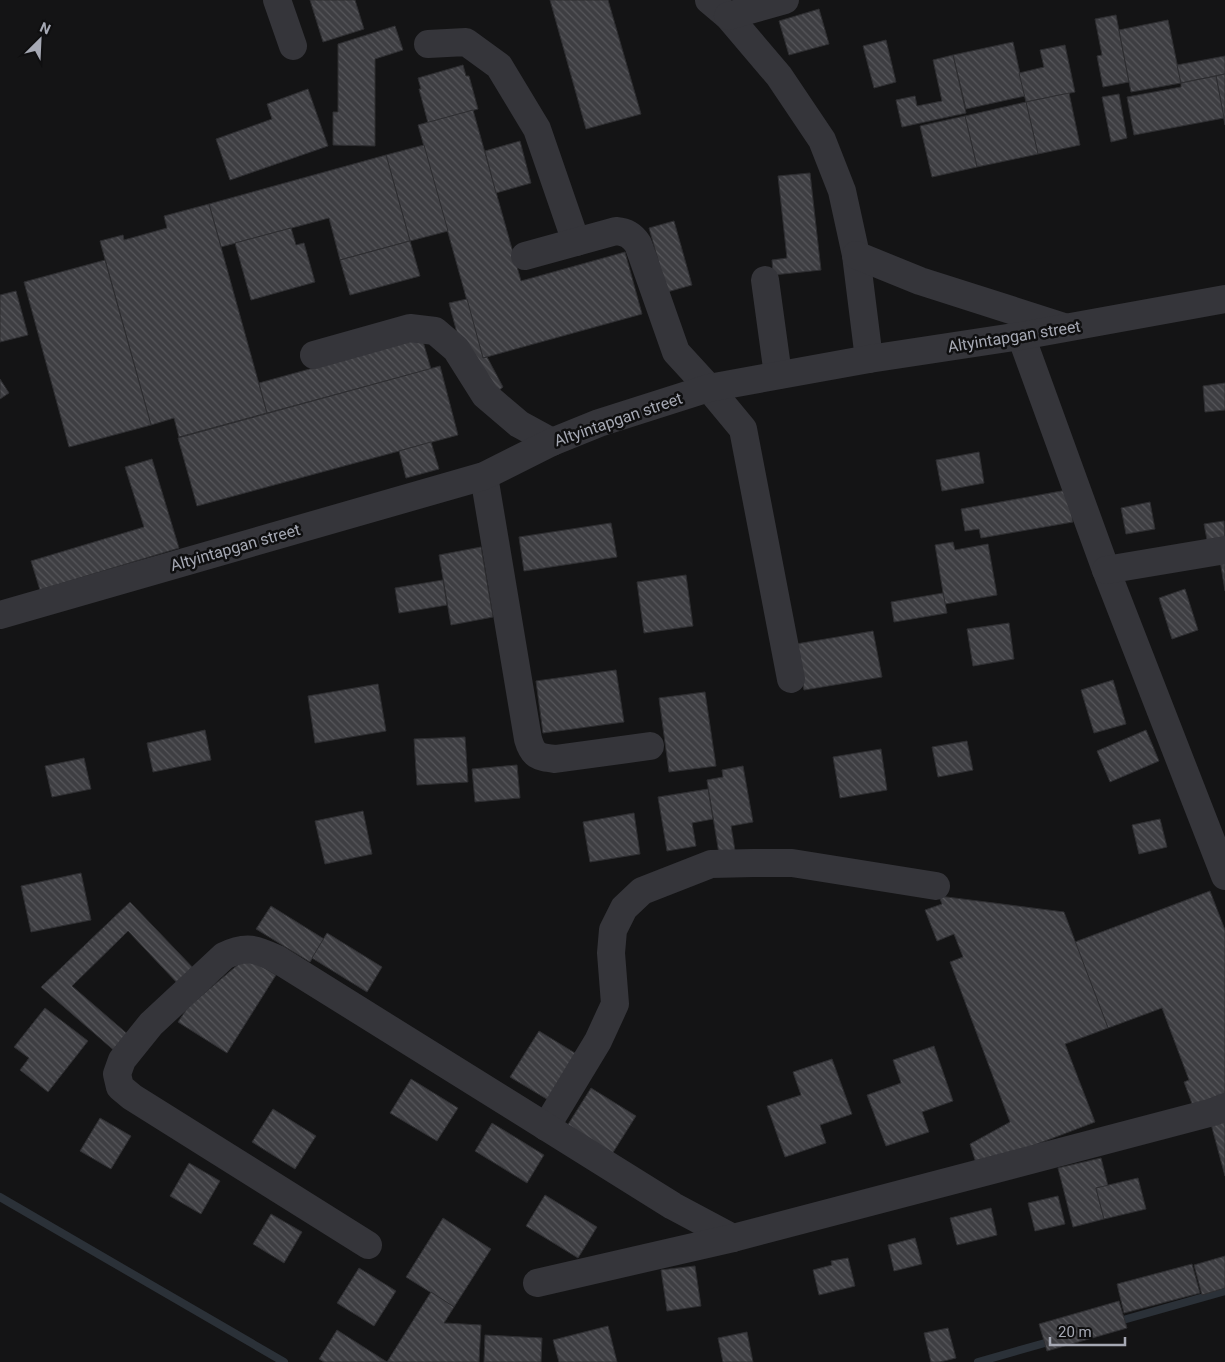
<svg xmlns="http://www.w3.org/2000/svg" width="1225" height="1362" font-family="Roboto,sans-serif">
<style>
.lines{fill:none;stroke-linecap:round;stroke-linejoin:round}
.stream{stroke:#2b3138;stroke-width:8}
.building{fill:url(#building-back-hatch);stroke:#2e2e31}
.minor{stroke:#35353a;stroke-width:28}
.labels{text-anchor:middle;stroke-width:5;stroke-linejoin:round;paint-order:stroke}
.street-label{font-size:16px;fill:#a6a9b4;stroke:#0f0f10}
</style>
<defs>
<pattern id="building-back-hatch" width="6" height="6" patternUnits="userSpaceOnUse" patternTransform="scale(1.25)"><rect width="6" height="6" fill="#3e3e42"/><path d="M-1 5l2 2M0 0l6 6M5-1l2 2" fill="none" stroke="#57575b"/></pattern>
</defs>
<rect width="100%" height="100%" fill="#141415"/>
<g class="lines">
<g class="stream">
<path d="M0 1197 284 1362"/>
<path d="M1116 1322 1225 1291"/>
<path d="M978 1362 1052 1341"/>
</g>
</g>
<g class="building">
<path d="M310 0H355L364 29 323 42Z"/>
<path d="M550 0H608L641 114 586 129Z"/>
<path d="M819 9 829 44 789 55 779 21Z"/>
<path d="M1116 15 1129 82 1103 87 1097 56 1102 55 1095 19Z"/>
<path d="M1168 20 1181 83 1131 92 1119 30Z"/>
<path d="M395 26 403 50 375 59V146L333 145V112H338V44Z"/>
<path d="M886 40 896 82 874 88 863 46Z"/>
<path d="M1013 42 1025 96 966 109 953 55Z"/>
<path d="M1065 45 1075 92 1026 102 1019 73 1044 67 1040 50Z"/>
<path d="M953 55 966 113 902 127 896 100 915 96 917 106 942 101 933 60Z"/>
<path d="M1225 56V74L1181 83 1177 65Z"/>
<path d="M463 65 466 76H469L478 109 428 123 419 89H421L418 78Z"/>
<path d="M1225 74V125L1216 76Z"/>
<path d="M1216 76 1224 118 1134 135 1127 97 1181 87V83Z"/>
<path d="M308 89 328 146 230 180 216 139 272 119 267 104Z"/>
<path d="M1069 93 1080 145 1038 154 1026 102Z"/>
<path d="M1119 94 1127 138 1111 142 1102 97Z"/>
<path d="M1026 102 1038 154 977 167 965 116Z"/>
<path d="M473 110 521 281 625 252 642 314 483 358 418 125Z"/>
<path d="M965 116 977 167 932 177 920 126Z"/>
<path d="M520 141 531 183 496 193 485 151Z"/>
<path d="M424 145 448 231 410 241 386 155Z"/>
<path d="M386 155 410 241 340 260 329 218 221 247 209 204Z"/>
<path d="M810 173 821 270 773 275 772 260 787 258 778 176Z"/>
<path d="M209 204 267 413 179 437 174 418 151 425 100 241 123 235 124 240 167 228 164 216Z"/>
<path d="M674 221 692 285 667 292 649 228Z"/>
<path d="M291 228 296 245 304 243 315 282 251 300 235 243Z"/>
<path d="M410 241 420 276 350 295 340 260Z"/>
<path d="M105 260 151 425 69 447 24 282Z"/>
<path d="M16 291 28 335 0 342V295Z"/>
<path d="M467 299 483 358 487 357 503 387 492 396 465 363 449 303Z"/>
<path d="M422 338 431 369 267 413 259 383Z"/>
<path d="M440 366 458 435 197 506 178 438Z"/>
<path d="M0 379 9 393 0 399Z"/>
<path d="M1225 383V410L1205 412 1203 386Z"/>
<path d="M431 442 439 469 406 478 399 451Z"/>
<path d="M979 452 984 483 942 491 936 460Z"/>
<path d="M152 459 179 548 40 590 31 561 144 527 125 467Z"/>
<path d="M1067 490 1073 522 981 538 979 529 965 531 961 509Z"/>
<path d="M1150 502 1155 529 1126 534 1121 508Z"/>
<path d="M1224 521 1225 542 1208 545 1204 524Z"/>
<path d="M611 523 617 557 524 571 519 537Z"/>
<path d="M953 542 955 550 988 544 997 595 945 604 935 545Z"/>
<path d="M481 547 493 617 451 625 439 555Z"/>
<path d="M1225 559V591L1220 560Z"/>
<path d="M686 575 693 626 644 633 637 582Z"/>
<path d="M443 580 447 605 399 613 395 588Z"/>
<path d="M1185 589 1198 630 1172 639 1159 598Z"/>
<path d="M943 593 947 613 894 622 891 602Z"/>
<path d="M1009 623 1014 659 973 666 967 629Z"/>
<path d="M873 631 882 677 804 690 796 644Z"/>
<path d="M616 670 624 722 543 733 536 681Z"/>
<path d="M1113 680 1126 724 1094 733 1081 690Z"/>
<path d="M378 684 386 731 315 743 308 696Z"/>
<path d="M705 692 716 766 669 772 659 698Z"/>
<path d="M205 730 211 760 153 772 147 743Z"/>
<path d="M1146 730 1159 761 1110 782 1097 751Z"/>
<path d="M465 737 468 782 417 785 414 739Z"/>
<path d="M967 741 973 770 938 777 932 747Z"/>
<path d="M881 749 887 790 840 798 833 757Z"/>
<path d="M84 758 91 789 52 797 45 766Z"/>
<path d="M517 765 520 798 475 802 472 769Z"/>
<path d="M743 766 753 822 731 826 736 857 720 860 707 780 723 777 722 770Z"/>
<path d="M708 789 713 819 692 823 696 846 667 851 658 797Z"/>
<path d="M363 811 372 854 325 864 315 821Z"/>
<path d="M634 813 640 854 590 862 583 822Z"/>
<path d="M1160 819 1167 847 1139 854 1132 825Z"/>
<path d="M81 873 91 920 31 932 21 886Z"/>
<path d="M1210 891 1225 930V1098L1194 1109 1184 1082 1189 1080 1162 1008 1108 1028 1075 942Z"/>
<path d="M939 896 1064 912 1108 1028 1065 1044 1095 1122 1024 1149 976 1163 970 1144 1010 1122 950 962 963 957 954 934 937 941 925 910 942 904Z"/>
<path d="M130 902 197 972 181 987 128 931 72 986 131 1037 117 1053 41 987Z"/>
<path d="M271 906 324 939 310 962 256 929Z"/>
<path d="M327 933 382 967 367 992 312 958Z"/>
<path d="M247 957 276 975 227 1053 178 1022 188 1007Z"/>
<path d="M45 1008 88 1041 48 1092 20 1070 29 1058 14 1047Z"/>
<path d="M539 1031 583 1058 555 1104 510 1077Z"/>
<path d="M934 1046 953 1101 922 1112 929 1132 886 1146 867 1095 901 1083 893 1060Z"/>
<path d="M832 1059 852 1114 820 1125 826 1143 785 1157 767 1106 801 1095 793 1072Z"/>
<path d="M411 1079 458 1108 437 1141 390 1113Z"/>
<path d="M591 1088 636 1116 612 1154 567 1126Z"/>
<path d="M273 1109 316 1136 295 1169 252 1142Z"/>
<path d="M100 1118 131 1136 111 1169 80 1151Z"/>
<path d="M1225 1120V1176L1211 1124Z"/>
<path d="M492 1123 544 1155 527 1183 475 1151Z"/>
<path d="M1101 1158 1108 1186 1096 1188 1104 1219 1073 1227 1058 1168Z"/>
<path d="M189 1163 220 1181 201 1214 170 1196Z"/>
<path d="M1138 1178 1146 1209 1104 1219 1096 1188Z"/>
<path d="M545 1195 597 1227 578 1258 526 1226Z"/>
<path d="M1058 1196 1065 1224 1035 1231 1028 1203Z"/>
<path d="M991 1208 997 1235 957 1245 950 1218Z"/>
<path d="M271 1214 302 1232 284 1263 253 1244Z"/>
<path d="M443 1218 491 1249 454 1307 406 1277Z"/>
<path d="M915 1238 922 1264 894 1271 888 1245Z"/>
<path d="M1225 1256V1288L1202 1295 1194 1265Z"/>
<path d="M848 1258 855 1286 819 1295 813 1270 832 1265 831 1261Z"/>
<path d="M1192 1264 1200 1293 1124 1313 1117 1284Z"/>
<path d="M695 1266 701 1306 667 1311 661 1270Z"/>
<path d="M359 1268 396 1291 374 1326 337 1303Z"/>
<path d="M431 1292 454 1307 444 1323 481 1325 479 1362H387Z"/>
<path d="M1119 1301 1127 1328 1047 1351 1039 1324Z"/>
<path d="M608 1326 617 1362H559L553 1340Z"/>
<path d="M948 1328 956 1358 940 1362H931L924 1333Z"/>
<path d="M337 1330 387 1362H324L319 1359Z"/>
<path d="M747 1332 753 1362H723L718 1338Z"/>
<path d="M485 1335 542 1338 541 1362H484Z"/>
</g>
<g class="lines">
<g class="minor">
<path d="M277 0 293 46"/>
<path d="M709 0 728 16 779 76 822 140 842 191 856 255 869 359"/>
<path d="M728 16 785 0"/>
<path d="M428 44 466 42 499 66 537 129 576 242"/>
<path d="M856 255 920 281 1064 327"/>
<path d="M525 256 616 231C626 232 632 235 638 244L676 352 709 388 743 429 791 679"/>
<path d="M765 280 778 375"/>
<path d="M1021 336 1106 570 1225 876"/>
<path d="M314 355 410 328 435 331 456 349 485 395 519 424 552 442"/>
<path d="M484 476 528 739C533 756 538 757 555 759L650 746"/>
<path d="M1106 570 1225 550"/>
<path d="M0 615 484 476 552 442 599 423 709 388 869 359 1021 336 1225 299"/>
<path d="M546 1127 598 1041 615 1004 611 953 613 930 624 908 642 891 711 864 753 863H792L936 886"/>
<path d="M368 1245 132 1097 120 1087 117 1074 122 1060 151 1024 224 956C246 945 256 949 277 959L673 1206 733 1238"/>
<path d="M537 1283 733 1238 1213 1112 1225 1107"/>
</g>
</g>
<g class="labels">
<g class="street-label">
<text transform="translate(1014 336) rotate(-9)" y="6">Altyintapgan street</text>
<text transform="translate(618 419) rotate(-19)" y="6">Altyintapgan street</text>
<text transform="translate(235 547) rotate(-16)" y="6">Altyintapgan street</text>
</g>
</g>
<g transform="translate(40 40) rotate(24)" stroke="#0f0f10" stroke-width="4" paint-order="stroke">
<path d="M0-4L9 19L0 12L-9 19Z" fill="#a6a9b4"/>
<text y="-8" font-size="14" font-weight="bold" text-anchor="middle" fill="#a6a9b4">N</text>
</g>
<path d="M1050 1337v8h75v-8" fill="none" stroke="#a6a9b4" stroke-width="2.5"/>
<text x="1058" y="1337" font-size="15" fill="#a6a9b4" stroke="#0f0f10" stroke-width="4" paint-order="stroke">20 m</text>
</svg>
